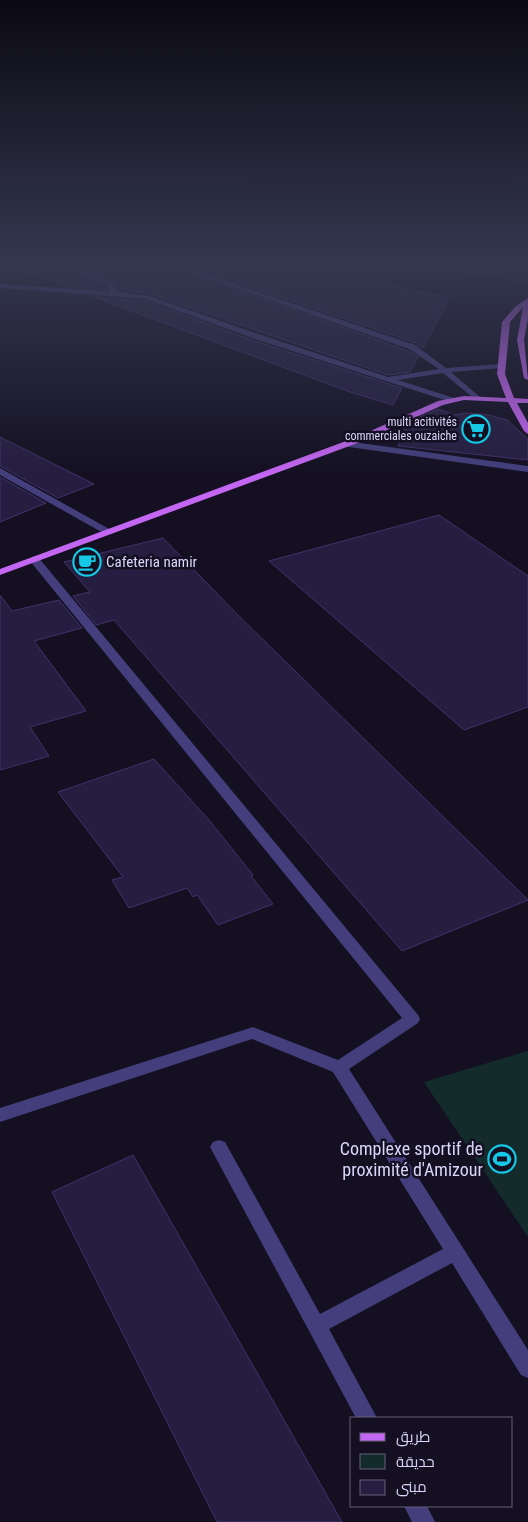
<svg xmlns="http://www.w3.org/2000/svg" width="528" height="1522" font-family="'Roboto Condensed',Cairo,sans-serif">
<style>
.green{fill:#142b2b}
.lines{fill:none;stroke-linecap:round;stroke-linejoin:round}
.river{fill:#142647;fill-rule:evenodd}
.building{fill:#261e41;stroke:#40326b}
.minor{fill:#443f7c;fill-rule:evenodd}
.major{fill:#c366f1;fill-rule:evenodd}
.labels{text-anchor:middle;stroke-width:5;stroke-linejoin:round;paint-order:stroke}
.far-poi-label{font-size:12px;fill:#dbd5fb;stroke:#141022;text-anchor:end}
.poi-label{font-size:15px;fill:#dbd5fb;stroke:#141022;text-anchor:start}
.near-poi-label{font-size:18px;fill:#dbd5fb;stroke:#141022;text-anchor:end}
</style>
<rect width="100%" height="100%" fill="#141022"/>
<path class="green" d="M528 1051V1237L424 1082Z"/>
<g class="lines">
<path class="river" d="M437 262H528V283L442 270Z"/>
</g>
<g class="building">
<path d="M10 262H44L106 284 107 289 66 286 9 265Z"/>
<path d="M60 262H161L408 351 418 357 410 372 388 375 150 294 118 289 113 279Z"/>
<path d="M176 262H236L238 278 280 262H289L449 298 423 348 416 343Z"/>
<path d="M94 297 146 301 254 341 402 388 393 405 350 392Z"/>
<path d="M438 409 455 415 466 413 489 415 507 420 528 439V460L398 446 407 423Z"/>
<path d="M0 437 94 484 58 498 0 466Z"/>
<path d="M0 477 46 503 0 522Z"/>
<path d="M439 515 528 576V707L464 730 269 561Z"/>
<path d="M163 538 238 615 528 900 402 951 114 620 96 625 73 596 90 592 64 562Z"/>
<path d="M0 595 12 611 59 600 82 628 34 641 86 711 30 727 49 756 0 770Z"/>
<path d="M154 759 209 820 253 875 251 876 273 904 218 925 197 895 193 897 187 888 129 908 112 880 123 877 58 792Z"/>
<path d="M133 1155 342 1522H217L52 1192Z"/>
</g>
<g class="lines">
<g class="minor">
<path d="M46 262H55L112 281 117 291 149 296 261 335 388 377 439 369 409 349 163 262H171L415 345 446 368 502 364 506 366 502 368 451 372 480 397 481 399 477 401 443 373 398 380 454 398 455 400 451 402 255 339 146 299 0 288V284L110 291 107 283Z"/>
<path d="M345 441 528 466V472L342 446 341 444Z"/>
<path d="M0 468 111 530 113 532 111 534H105L0 475Z"/>
<path d="M34 556 38 557 418 1015 420 1019 418 1023 349 1069 528 1350V1378L521 1375 452 1263 329 1329 377 1418H356L210 1147 213 1142 219 1140 225 1142 320 1314 443 1249 333 1072 252 1039 0 1122V1108L253 1027 338 1060 402 1018 30 561 29 559Z"/>
<path d="M404 1506H427L435 1522H412Z"/>
</g>
<path class="major" d="M528 298V318L524 340 528 380 524 378 517 340 523 307 510 322 505 374 514 398 528 399V403H517L528 423V434L524 431 508 402 464 400 443 405 363 441 0 575V569L357 437 438 401 464 396 506 398 497 374 502 322 515 307Z"/>
</g>
<linearGradient id="sky" x2="0" y2="1"><stop stop-color="#0b0913"/><stop offset="0.55" stop-color="#34374f"/><stop offset="1" stop-color="#34374f" stop-opacity="0"/></linearGradient>
<rect width="528" height="475" fill="url(#sky)"/>
<defs>
<g id="supermarket-ring" transform="scale(1.4375)"><circle r="9.5" fill="#141022" stroke="#15c8e6" stroke-width="1.5"/><path d="M-6-5.5h2.5l.6 2H6L4.5 2H-2.5L-4.4-4H-6ZM-1.5 3.2a1.3 1.3 0 1 0 .1 0ZM3 3.2a1.3 1.3 0 1 0 .1 0Z" fill="#15c8e6"/></g>
<g id="cafe-ring" transform="scale(1.4375)"><circle r="9.5" fill="#141022" stroke="#15c8e6" stroke-width="1.5"/><path d="M-5.5-4.5H6V0H3Q3 3.5 0 3.5H-2.5Q-5.5 3.5-5.5 0ZM3-3.2v2h1.7v-2ZM-6 4.5H4V6H-6Z" fill="#15c8e6"/></g>
<g id="stadium-ring" transform="scale(1.4375)"><circle r="9.5" fill="#141022" stroke="#15c8e6" stroke-width="1.5"/><path d="M0-5a6.5 5 0 1 0 0 10a6.5 5 0 1 0 0-10ZM-3.5-1.8h7v3.6h-7Z" fill="#15c8e6"/></g>
</defs>
<g fill-rule="evenodd">
<use href="#supermarket-ring" x="476" y="429"/>
<use href="#cafe-ring" x="87" y="562"/>
<use href="#stadium-ring" x="502" y="1159"/>
</g>
<g class="labels">
<g class="far-poi-label">
<text x="457" y="426">multi acitivités<tspan x="457" dy="14">commerciales ouzaiche</tspan></text>
</g>
<g class="poi-label">
<text x="106" y="567">Cafeteria namir</text>
</g>
<g class="near-poi-label">
<text x="483" y="1155">Complexe sportif de<tspan x="483" dy="21">proximité d'Amizour</tspan></text>
</g>
</g>
<rect x="350" y="1417" width="162" height="90" fill="#141022" stroke="#645f79"/>
<rect x="360" y="1433" width="25" height="8" fill="#c366f1" stroke="#645f79"/>
<text x="396" y="1442" font-size="15" fill="#dbd5fb">طريق</text>
<rect x="360" y="1454" width="25" height="15" fill="#142b2b" stroke="#645f79"/>
<text x="396" y="1467" font-size="15" fill="#dbd5fb">حديقة</text>
<rect x="360" y="1480" width="25" height="15" fill="#261e41" stroke="#645f79"/>
<text x="396" y="1492" font-size="15" fill="#dbd5fb">مبنى</text>
</svg>
